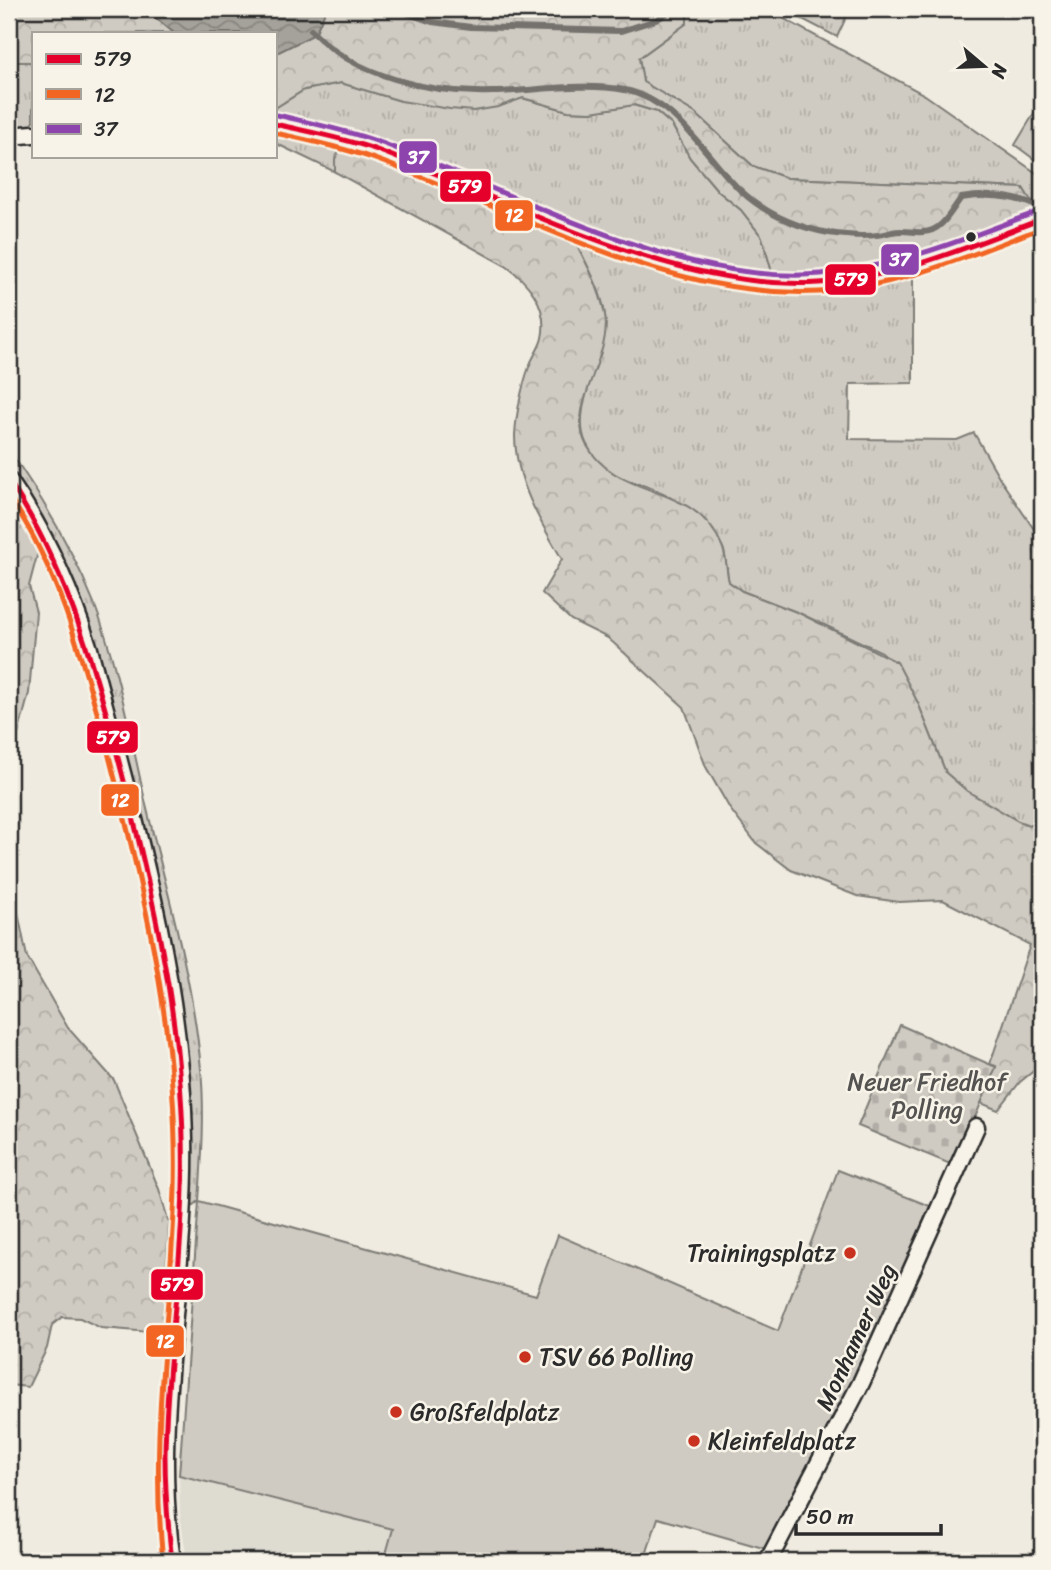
<svg xmlns="http://www.w3.org/2000/svg" width="1051" height="1570" font-family="Sriracha,sans-serif">
<style>
.built{fill:#dedbd1}
.grass{fill:url(#grass-tufts);stroke:#7d7b76;stroke-width:2}
.forest{fill:url(#forest-crowns);stroke:#7d7b76;stroke-width:2}
.cemetery{fill:url(#cemetery-stones);stroke:#7d7b76;stroke-width:2}
.green{fill:#cfcbc2;stroke:#7d7b76;stroke-width:2}
.water{fill:url(#water-waves);stroke:#74726e;stroke-width:2}
.lines{fill:none;stroke-linecap:round;stroke-linejoin:round}
.stream{stroke:#74726e;stroke-width:6}
.minor-casing{stroke:#2b2b2b;stroke-width:21}
.minor{stroke:#f7f3e8;stroke-width:16}
.bus-1-casing{stroke:#f7f3e8;stroke-width:10}
.bus-2-casing{stroke:#f7f3e8;stroke-width:10}
.bus-3-casing{stroke:#f7f3e8;stroke-width:10}
.bus-1{stroke:#e4002b;stroke-width:5}
.bus-2{stroke:#f26522;stroke-width:5}
.bus-3{stroke:#8e44ad;stroke-width:5}
.bus-dot{fill:#2b2b2b;stroke:#f7f3e8;stroke-width:2.5}
.poi-dot{fill:#c8321e;stroke:#f7f3e8;stroke-width:2.5}
.labels{text-anchor:middle;stroke-width:5;stroke-linejoin:round;paint-order:stroke}
.park-label{font-size:24px;fill:#545351;stroke:#f7f3e8}
.poi-label{font-size:24px;fill:#2b2b2b;stroke:#f7f3e8;text-anchor:start}
.street-label{font-size:24px;fill:#2b2b2b;stroke:#f7f3e8}
.line-badge{stroke:#f7f3e8;stroke-width:2.5}
.badge-label{font-size:19px;text-anchor:middle;font-weight:bold;fill:#fff}
</style>
<defs>
<pattern id="grass-tufts" width="24" height="20" patternUnits="userSpaceOnUse" patternTransform="scale(1.75)"><rect width="24" height="20" fill="#cfcbc2"/><path d="M3 7l-1-3M5 7V3M7 7l1-3M15 17l-1-3M17 17v-4M19 17l1-3" fill="none" stroke="#b2aea7"/></pattern>
<pattern id="forest-crowns" width="20" height="18" patternUnits="userSpaceOnUse" patternTransform="scale(1.75)"><rect width="20" height="18" fill="#cfcbc2"/><path d="M2 6a3 3 0 1 1 6 0M12 15a3 3 0 1 1 6 0" fill="none" stroke="#b2aea7"/></pattern>
<pattern id="cemetery-stones" width="16" height="16" patternUnits="userSpaceOnUse" patternTransform="scale(1.75)"><rect width="16" height="16" fill="#cfcbc2"/><path d="M2 7V4a2 2 0 0 1 4 0v3zM10 15v-3a2 2 0 0 1 4 0v3z" fill="#b2aea7"/></pattern>
<pattern id="water-waves" width="16" height="10" patternUnits="userSpaceOnUse" patternTransform="scale(1.75)"><rect width="16" height="10" fill="#a4a29a"/><path d="M0 5q4-4 8 0t8 0" fill="none" stroke="#86847e"/></pattern>
</defs>
<rect width="100%" height="100%" fill="#efebe0"/>
<filter id="ink" filterUnits="userSpaceOnUse"><feTurbulence type="fractalNoise" baseFrequency=".0143" numOctaves="2"/><feDisplacementMap in="SourceGraphic" scale="14" xChannelSelector="R" yChannelSelector="G"/><feConvolveMatrix kernelMatrix="1 2 1 2 8 2 1 2 1" color-interpolation-filters="sRGB"/></filter>
<g filter="url(#ink)">
<path class="built" d="M179 1475 393 1529 384 1561H187L180 1513Z"/>
<g class="grass">
<path d="M443 9H611L584 13 452 12Z"/>
<path d="M687 9H766L925 95 1042 177V213L1039 214 1023 188 787 178 753 166 695 113 643 82 639 58 687 23Z"/>
<path d="M783 9H850L837 37Z"/>
<path d="M9 62H33V126L9 128Z"/>
<path d="M341 83 401 101 498 107 522 98 568 111 591 112 633 105 657 112 672 125 690 158 718 191 741 210 762 237 772 272C709 274 649 251 592 228 488 188 385 134 275 118V108L304 90Z"/>
<path d="M1042 100V165L1015 145Z"/>
<path d="M275 131 341 147 335 159V172L275 143Z"/>
<path d="M572 236 681 275 760 288 913 274V383L850 384 849 439 957 440 974 433 1002 482 1042 541V830L1018 821 967 791 946 773 918 703 882 652 799 613 742 591 729 582C726 572 727 554 722 546 714 535 675 499 663 493 630 477 604 482 586 443 570 409 605 358 605 320 606 298 583 256 572 236Z"/>
<path d="M9 450C43 499 72 548 94 603 119 668 131 741 147 809 168 894 193 981 201 1069 205 1113 202 1157 199 1201L189 1209C199 1068 170 953 137 818 106 687 87 581 9 468Z"/>
</g>
<g class="forest">
<path d="M9 9H443L452 12 584 13 611 9H687V23L639 58 643 82 695 113 753 166 787 178 1023 188 1039 214 952 248 866 271 772 272 762 237 741 210 718 191 690 158 672 125 657 112 634 105 591 112 568 111 523 98 498 107 474 111 450 109 401 101 341 83 304 90 275 108V33H33V62H9Z"/>
<path d="M341 147 572 236C585 260 600 288 605 315 613 356 566 405 586 444 618 502 695 480 722 546 727 557 726 571 729 582L742 591 799 613 897 662 918 703 946 773 967 791 1018 821 1042 830V1064L1020 1082 998 1110 981 1103 996 1066 990 1064 1030 945 943 900 899 902 857 896 791 870 756 843 730 809 706 767 684 707 608 638 571 620 542 593 562 559C540 522 515 480 515 435 516 415 522 386 529 367 532 357 540 348 542 338 549 306 529 283 506 266L335 172V159Z"/>
<path d="M9 496 39 548 29 586 36 612 29 693 9 769Z"/>
<path d="M9 869 27 957 68 1028 114 1080 159 1189 169 1223 162 1333 101 1328 80 1318 62 1317 52 1325 47 1348 28 1387 9 1385Z"/>
</g>
<path class="cemetery" d="M900 1025 996 1067 955 1166 858 1126Z"/>
<path class="green" d="M838 1170 930 1206 855 1377 770 1550 658 1518 644 1561H384L393 1529 179 1475 199 1201 536 1295 558 1235 778 1331Z"/>
<path class="water" d="M145 9 233 11 326 9 315 34 275 54V33H174Z"/>
<g class="lines">
<g class="stream">
<path d="M394 9 432 22 471 27 621 31 656 20 674 9"/>
<path d="M311 30C353 76 431 94 492 92 536 91 581 82 625 90 677 101 704 155 739 189 764 213 796 227 829 233 850 236 872 238 892 232 904 229 912 233 923 232 942 232 951 211 961 198 989 193 1017 196 1042 209"/>
</g>
<g class="minor-casing">
<g id="minor">
<path d="M275 124 339 138 376 150C430 172 485 194 539 215 641 256 749 299 861 278 924 267 982 241 1042 219"/>
<path d="M9 136 33 134"/>
<path d="M9 481C45 532 70 590 89 649 131 809 181 972 184 1138 187 1278 150 1421 172 1561"/>
<path d="M768 1561 861 1383 976 1127"/>
</g>
</g>
<use href="#minor" class="minor"/>
<g class="bus-1-casing">
<g id="bus-1">
<path d="M275 124C309 132 344 138 377 150 511 201 674 292 819 283 897 278 970 246 1042 219"/>
<path d="M9 481C70 573 97 676 124 781 158 915 187 1049 183 1188 181 1277 166 1366 165 1455 165 1491 168 1526 172 1561"/>
</g>
</g>
<g class="bus-2-casing">
<g id="bus-2">
<path d="M275 133C308 140 340 147 372 158 513 208 665 300 819 292 897 288 970 255 1042 228"/>
<path d="M9 496C62 575 84 666 109 756 146 898 179 1042 175 1189 171 1317 149 1431 163 1561"/>
</g>
</g>
<g class="bus-3-casing">
<path id="bus-3" d="M277 115C311 123 346 130 379 142 510 190 680 287 821 274 898 267 968 238 1039 211"/>
</g>
<use href="#bus-1" class="bus-1"/>
<use href="#bus-2" class="bus-2"/>
<use href="#bus-3" class="bus-3"/>
</g>
</g>
<circle class="bus-dot" cx="971" cy="237" r="6"/>
<g class="poi-dot">
<circle cx="850" cy="1253" r="7"/>
<circle cx="525" cy="1357" r="7"/>
<circle cx="396" cy="1412" r="7"/>
<circle cx="694" cy="1441" r="7"/>
</g>
<g class="labels">
<g class="park-label">
<text x="927" y="1090">Neuer Friedhof<tspan x="927" dy="28">Polling</tspan></text>
</g>
<g class="poi-label">
<text x="836" y="1261" text-anchor="end">Trainingsplatz</text>
<text x="539" y="1365">TSV 66 Polling</text>
<text x="410" y="1420">Großfeldplatz</text>
<text x="708" y="1449">Kleinfeldplatz</text>
</g>
<g class="street-label">
<text transform="translate(856 1337) rotate(-65)" y="8">Monhamer Weg</text>
</g>
</g>
<g class="line-badge">
<rect x="398" y="140" width="40" height="34" rx="7" fill="#8e44ad"/>
<rect x="439" y="170" width="53" height="33" rx="7" fill="#e4002b"/>
<rect x="494" y="199" width="40" height="33" rx="7" fill="#f26522"/>
<rect x="880" y="243" width="40" height="33" rx="7" fill="#8e44ad"/>
<rect x="824" y="263" width="53" height="33" rx="7" fill="#e4002b"/>
<rect x="86" y="720" width="53" height="34" rx="7" fill="#e4002b"/>
<rect x="100" y="783" width="40" height="34" rx="7" fill="#f26522"/>
<rect x="150" y="1268" width="54" height="33" rx="7" fill="#e4002b"/>
<rect x="145" y="1324" width="40" height="34" rx="7" fill="#f26522"/>
</g>
<g class="badge-label">
<text x="418" y="164">37</text>
<text x="465" y="193">579</text>
<text x="514" y="222">12</text>
<text x="900" y="266">37</text>
<text x="851" y="286">579</text>
<text x="113" y="744">579</text>
<text x="120" y="807">12</text>
<text x="177" y="1291">579</text>
<text x="165" y="1348">12</text>
</g>
<rect width="1051" height="1570" fill="none" stroke="#f7f3e8" stroke-width="35"/>
<rect x="18" y="18" width="1016" height="1535" fill="none" stroke="#2b2b2b" stroke-width="2.5" filter="url(#ink)"/>
<rect x="32" y="32" width="245" height="126" fill="#f7f3e8" stroke="#a5a39c" stroke-width="2"/>
<rect x="46" y="54" width="35" height="10" fill="#e4002b" stroke="#a5a39c" stroke-width="2"/>
<text x="94" y="66" font-size="21" fill="#2b2b2b">579</text>
<rect x="46" y="89" width="35" height="10" fill="#f26522" stroke="#a5a39c" stroke-width="2"/>
<text x="94" y="102" font-size="21" fill="#2b2b2b">12</text>
<rect x="46" y="124" width="35" height="10" fill="#8e44ad" stroke="#a5a39c" stroke-width="2"/>
<text x="94" y="136" font-size="21" fill="#2b2b2b">37</text>
<g transform="translate(984 66) rotate(109)" stroke="#f7f3e8" stroke-width="5" paint-order="stroke">
<path d="M0-5L12 26L0 18L-12 26Z" fill="#2b2b2b"/>
<text y="-10" font-size="19" font-weight="bold" text-anchor="middle" fill="#2b2b2b">N</text>
</g>
<path d="M796 1524v10h145v-10" fill="none" stroke="#2b2b2b" stroke-width="3.5"/>
<text x="806" y="1524" font-size="21" fill="#2b2b2b" stroke="#f7f3e8" stroke-width="5" paint-order="stroke">50 m</text>
</svg>
